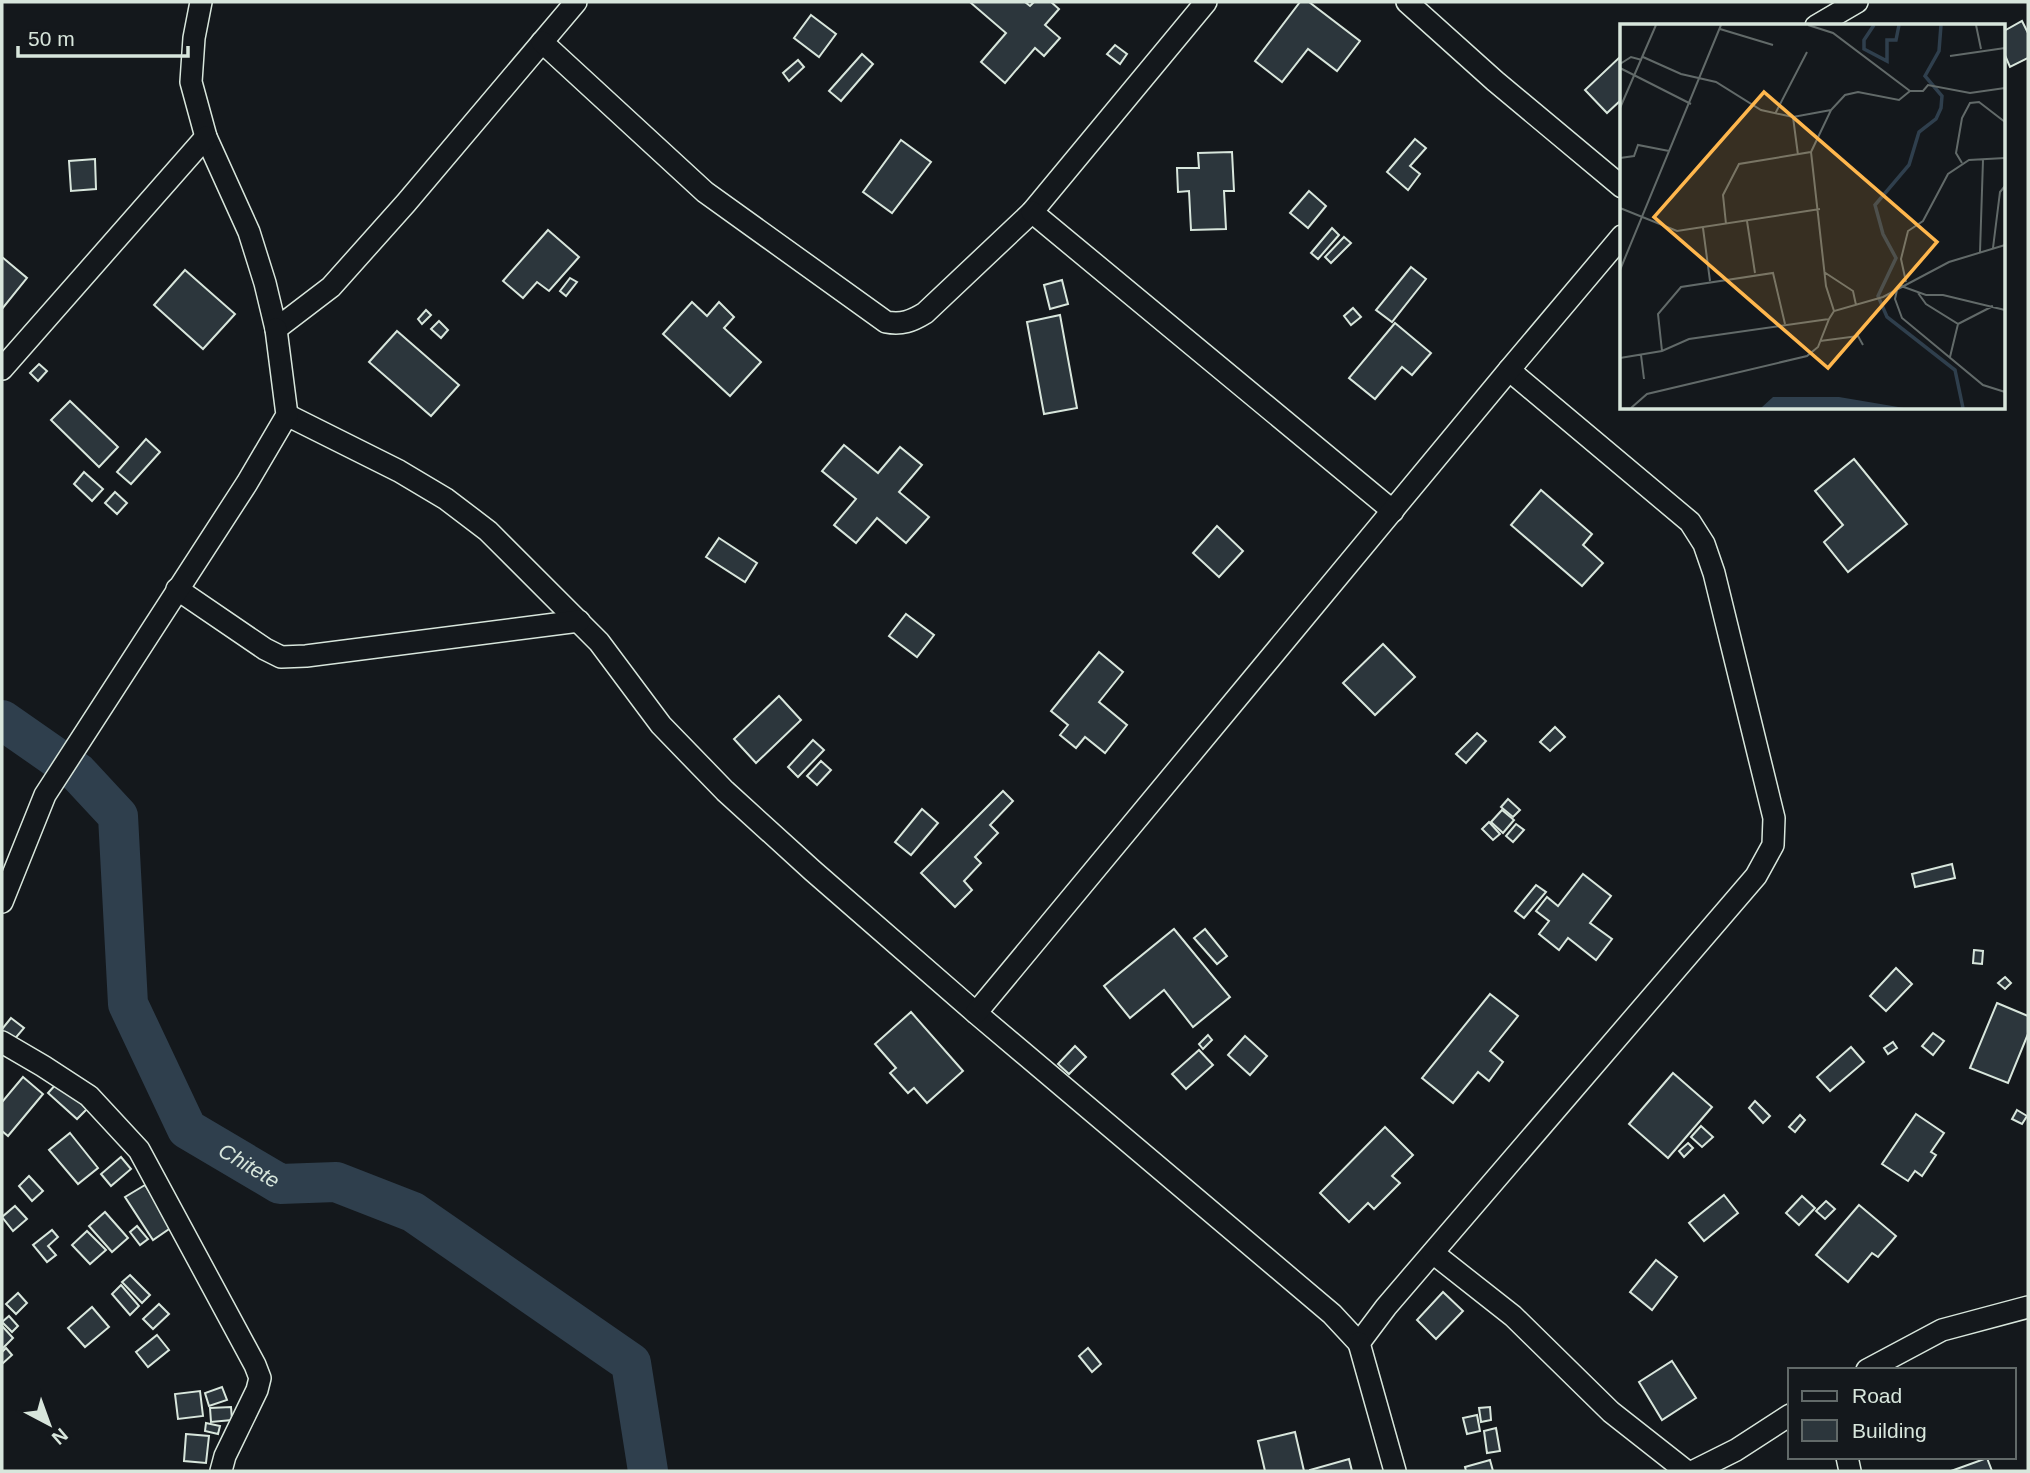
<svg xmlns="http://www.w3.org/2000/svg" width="2030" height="1473" font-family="Arial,sans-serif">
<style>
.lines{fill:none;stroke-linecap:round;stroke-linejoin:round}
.river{stroke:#2f3f4d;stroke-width:40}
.building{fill:#2c363c;stroke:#d8e6dc;stroke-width:2}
.street-casing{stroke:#d8e6dc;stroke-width:24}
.street{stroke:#14181c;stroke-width:21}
.labels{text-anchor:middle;stroke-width:5;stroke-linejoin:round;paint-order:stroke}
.water-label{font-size:21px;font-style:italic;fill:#d8e6dc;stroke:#14181c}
.inset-river{fill:none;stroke:#2f3f4d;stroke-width:3.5}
.inset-road{fill:none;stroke:#626a69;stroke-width:2}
.view{fill:#ffb74d;fill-opacity:0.15;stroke:#ffb74d;stroke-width:3.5}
.inset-edge{fill:none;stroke:#d8e6dc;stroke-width:3.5}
</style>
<rect width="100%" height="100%" fill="#14181c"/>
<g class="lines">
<path class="river" id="s1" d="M2 720 78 773 118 816 128 1004 187 1129 280 1184 336 1182 413 1212 631 1363 648 1471"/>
</g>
<g class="building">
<path d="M972 2H1025L1030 6 1034 2H1051L1059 9 1045 25 1060 38 1044 56 1035 48 1005 83 981 62 1006 33 971 3Z"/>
<path d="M1300 2H1309L1360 41 1337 71 1308 49 1282 82 1255 61Z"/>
<path d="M811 15 836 34 819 57 794 38Z"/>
<path d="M2022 21 2028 33V58L2010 67 2004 53V31Z"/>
<path d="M1115 45 1127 54 1120 64 1107 54Z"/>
<path d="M862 54 873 64 841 101 829 91Z"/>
<path d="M1622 55V99L1607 113 1585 90Z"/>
<path d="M798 60 804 67 789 81 783 73Z"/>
<path d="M1415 139 1426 148 1410 166 1420 174 1408 190 1387 172Z"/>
<path d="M901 140 931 162 892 213 863 192Z"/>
<path d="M1232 152 1234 191H1224L1226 229 1191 230 1189 191 1178 192 1177 168H1199L1198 153Z"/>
<path d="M95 159 96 189 71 191 69 161Z"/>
<path d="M1309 191 1326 206 1308 228 1290 213Z"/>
<path d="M1332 228 1339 235 1318 259 1311 253Z"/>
<path d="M548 230 579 257 549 291 537 282 523 298 503 281Z"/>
<path d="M1344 237 1351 243 1331 263 1325 257Z"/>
<path d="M2 257 27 278 2 309Z"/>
<path d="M1411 267 1426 279 1392 322 1376 310Z"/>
<path d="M185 270 235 314 203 349 154 305Z"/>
<path d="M570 278 577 282 566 296 560 291Z"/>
<path d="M1062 280 1068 304 1050 309 1044 285Z"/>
<path d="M692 302 707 316 719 302 734 317 724 328 761 362 730 396 663 334Z"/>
<path d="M1353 308 1361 317 1351 325 1344 316Z"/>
<path d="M426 310 431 315 422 324 418 319Z"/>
<path d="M1060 315 1077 408 1044 414 1027 322Z"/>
<path d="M439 321 448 330 441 338 431 329Z"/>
<path d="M1395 323 1431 353 1412 375 1402 367 1375 399 1349 378Z"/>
<path d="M397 331 459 385 431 416 369 362Z"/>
<path d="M39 364 47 371 38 381 30 373Z"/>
<path d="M70 401 118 447 99 467 51 420Z"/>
<path d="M146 439 160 452 131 484 117 472Z"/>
<path d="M844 445 878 473 900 447 922 465 899 492 929 517 906 543 877 518 856 543 834 525 856 499 822 471Z"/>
<path d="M1854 459 1907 524 1848 572 1824 542 1843 525 1815 491Z"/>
<path d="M84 472 103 489 92 501 74 484Z"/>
<path d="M1541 490 1592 534 1583 545 1603 563 1582 586 1511 525Z"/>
<path d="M115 492 127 503 117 514 105 503Z"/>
<path d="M1217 526 1243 551 1219 577 1193 553Z"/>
<path d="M719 538 757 563 745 582 706 557Z"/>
<path d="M906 614 934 635 917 657 889 636Z"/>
<path d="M1383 644 1415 677 1375 715 1343 683Z"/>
<path d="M1099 652 1123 672 1099 702 1127 725 1105 753 1085 737 1076 748 1060 735 1068 725 1051 711Z"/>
<path d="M779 696 801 720 756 763 734 739Z"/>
<path d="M1555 727 1565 737 1550 751 1540 742Z"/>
<path d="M1477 733 1486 741 1466 763 1456 754Z"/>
<path d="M813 740 824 750 798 777 788 767Z"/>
<path d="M821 761 831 770 817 785 807 776Z"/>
<path d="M1003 791 1013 801 990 825 998 833 975 857 981 863 964 881 972 890 955 907 921 873Z"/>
<path d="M1508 799 1520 810 1513 817 1501 807Z"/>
<path d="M922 809 938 823 911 855 895 842Z"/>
<path d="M1502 810 1514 820 1503 833 1491 822Z"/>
<path d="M1489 822 1500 834 1493 840 1482 829Z"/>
<path d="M1516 824 1524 830 1513 842 1506 836Z"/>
<path d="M1952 864 1955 878 1915 887 1912 874Z"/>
<path d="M1583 874 1611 896 1590 923 1612 939 1596 960 1568 938 1559 950 1539 934 1549 921 1536 911 1547 897 1558 906Z"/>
<path d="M1536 885 1546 892 1524 918 1515 911Z"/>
<path d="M1174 929 1230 997 1193 1027 1164 990 1130 1018 1104 986Z"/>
<path d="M1205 929 1227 956 1217 964 1194 938Z"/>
<path d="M1974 950 1983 951 1982 964 1973 963Z"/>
<path d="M1896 968 1912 984 1886 1011 1870 996Z"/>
<path d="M2005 977 2011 983 2005 989 1998 983Z"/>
<path d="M1490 994 1518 1016 1490 1051 1503 1062 1489 1081 1478 1072 1453 1103 1422 1078Z"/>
<path d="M1997 1003 2028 1016V1034L2008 1083 1970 1068Z"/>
<path d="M911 1012 963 1071 927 1103 914 1088 908 1093 890 1073 896 1068 875 1044Z"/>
<path d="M11 1018 24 1028 13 1041 2 1033V1029Z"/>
<path d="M1933 1033 1944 1041 1933 1055 1922 1046Z"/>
<path d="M1208 1035 1212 1040 1203 1049 1199 1044Z"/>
<path d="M1245 1036 1267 1056 1250 1075 1228 1055Z"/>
<path d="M1893 1042 1897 1048 1888 1054 1884 1048Z"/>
<path d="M1075 1046 1086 1057 1069 1074 1058 1064Z"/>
<path d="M1851 1047 1864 1062 1830 1091 1817 1077Z"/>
<path d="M1199 1050 1213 1065 1186 1089 1172 1074Z"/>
<path d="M1673 1073 1712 1107 1668 1158 1629 1124Z"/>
<path d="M23 1077 43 1094 8 1136 2 1131V1102Z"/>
<path d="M58 1082 87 1109 77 1119 48 1093Z"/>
<path d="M1755 1101 1770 1116 1763 1123 1749 1108Z"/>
<path d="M2017 1110 2027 1116 2022 1124 2012 1119Z"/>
<path d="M1916 1114 1944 1133 1931 1152 1936 1155 1922 1176 1915 1171 1908 1181 1882 1164Z"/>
<path d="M1800 1115 1805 1120 1795 1132 1789 1127Z"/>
<path d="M1701 1126 1713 1137 1702 1147 1691 1137Z"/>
<path d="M1385 1127 1413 1155 1392 1176 1400 1183 1374 1209 1368 1203 1349 1222 1320 1193Z"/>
<path d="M70 1133 98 1168 78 1184 49 1150Z"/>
<path d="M1688 1143 1693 1148 1684 1157 1679 1151Z"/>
<path d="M121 1157 131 1169 111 1186 101 1174Z"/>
<path d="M29 1176 43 1191 32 1201 19 1186Z"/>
<path d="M145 1185 172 1227 153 1240 125 1197Z"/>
<path d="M1724 1195 1738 1213 1704 1241 1689 1223Z"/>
<path d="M1802 1196 1815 1208 1799 1225 1786 1213Z"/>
<path d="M1826 1201 1835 1209 1825 1219 1816 1211Z"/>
<path d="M1859 1205 1896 1236 1878 1257 1872 1253 1848 1282 1816 1255Z"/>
<path d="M15 1206 27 1219 13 1231 2 1217Z"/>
<path d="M105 1212 128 1238 112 1252 89 1226Z"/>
<path d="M137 1226 148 1239 140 1245 130 1232Z"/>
<path d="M52 1230 58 1237 48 1246 56 1255 47 1262 33 1245Z"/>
<path d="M87 1231 106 1250 90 1264 72 1245Z"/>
<path d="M1656 1260 1677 1277 1652 1310 1630 1292Z"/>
<path d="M130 1275 150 1295 142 1303 122 1282Z"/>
<path d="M121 1285 139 1306 130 1315 112 1294Z"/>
<path d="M1443 1292 1463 1311 1436 1339 1417 1320Z"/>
<path d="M18 1293 27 1303 16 1314 6 1304Z"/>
<path d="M159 1304 169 1314 153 1329 143 1319Z"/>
<path d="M92 1307 109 1327 85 1347 68 1328Z"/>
<path d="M9 1316 18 1326 12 1332 2 1322Z"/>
<path d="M3 1327 13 1338 2 1349V1328Z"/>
<path d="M157 1335 169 1350 148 1367 136 1352Z"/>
<path d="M6 1348 12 1355 2 1364V1352Z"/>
<path d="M1088 1348 1101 1364 1092 1372 1079 1356Z"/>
<path d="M1672 1361 1696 1398 1662 1420 1639 1382Z"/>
<path d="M222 1387 227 1400 209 1406 205 1393Z"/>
<path d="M200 1391 203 1416 178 1419 175 1394Z"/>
<path d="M231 1407 232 1420 211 1422 210 1408Z"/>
<path d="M1490 1407 1491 1420 1481 1422 1479 1408Z"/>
<path d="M1477 1415 1480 1431 1467 1434 1463 1418Z"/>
<path d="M206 1423 220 1426 218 1434 205 1431Z"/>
<path d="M1496 1428 1500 1451 1487 1453 1484 1431Z"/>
<path d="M1295 1432 1304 1471H1265L1258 1441Z"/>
<path d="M186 1434 209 1436 206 1463 184 1461Z"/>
<path d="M1987 1458 1992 1471H1951Z"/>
<path d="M1349 1459 1352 1471H1310V1470Z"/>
<path d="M1490 1460 1493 1471H1466L1465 1467Z"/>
</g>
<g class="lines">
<g class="street-casing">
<g id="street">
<path d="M201 2 194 38 191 82 206 137 249 232 265 283 276 329 331 287 406 203 576 2"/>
<path d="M1407 2 1495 81 1622 187"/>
<path d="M1816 26 1857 2"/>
<path d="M542 42 705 192 886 322C902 325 912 321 925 313L1032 212 1206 2"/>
<path d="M1032 212 1393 511"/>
<path d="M2 369 206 137"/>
<path d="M287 415 399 471 446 499 488 531 599 642 661 725 725 791 813 871 976 1013 1332 1314 1359 1343 1386 1307 1756 876 1773 845 1774 818 1714 573 1704 544 1690 522 1509 370"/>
<path d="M177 589 265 649 281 657 306 656 579 621"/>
<path d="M2 902 45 795 247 483 287 415 276 329"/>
<path d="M976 1013 1509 370 1622 236"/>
<path d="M2 1042 43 1066 89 1096 139 1150 255 1365 260 1378 257 1390 225 1456 221 1471"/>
<path d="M1433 1253 1513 1316 1611 1412 1686 1471"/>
<path d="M1359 1343 1395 1471"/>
<path d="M1867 1370 1942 1330 2028 1307"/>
<path d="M1847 1457 1850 1471"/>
<path d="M1694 1471 1736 1450 1790 1415"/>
</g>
</g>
<use href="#street" class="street"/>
</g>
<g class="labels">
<g class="water-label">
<text dy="7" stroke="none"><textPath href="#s1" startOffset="550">Chitete</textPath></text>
</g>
</g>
<g transform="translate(1620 24)">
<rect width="385" height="385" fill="#14181c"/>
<path d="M153 373H219L284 384H141Z" fill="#2f3f4d"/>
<path class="inset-river" d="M254 1 244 16V25L267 37V16H276L279 1M321 1 319 27 305 52 322 72 321 84 316 95 299 108 289 141 255 181 263 210 276 234 258 272 267 293 335 346 343 384"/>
<path class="inset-road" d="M188 1 213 9 290 67H303L308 61 350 69 385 64M356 1 361 25M100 5 153 21M330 32 385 24M23 33 61 50 96 58 141 86 173 93 211 86M0 40 11 33 22 36M0 44 71 80M0 84 36 1M155 90 187 28M173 93 178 131M191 128 211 86 225 71 238 68 279 76 290 67M0 134 14 132 18 121 49 127M342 139 336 129 342 94 350 79 359 78 385 98M0 184 57 207 200 185M127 197 135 249M106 200 103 171 119 140 191 128 206 262 214 287M83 204 90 257M373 224 380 168 385 162M360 228 363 136M0 246 101 1M204 248 233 267 236 281M286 258 281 235 288 207 303 197 328 150 349 136 385 134M281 262 306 271H323L385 286M277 266 275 275 282 294 363 361 385 368M298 269 306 280 338 300 330 333M209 295 214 287 263 273 329 238 385 221M338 300 373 282M200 317 238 312 243 321M42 327 38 290 61 263 153 249 165 300M21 331 24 355M0 334 42 327 69 315 209 295 198 323 187 332 27 370 11 384"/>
<path class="view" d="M144 68 317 218 208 344 34 193Z"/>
<rect width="385" height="385" class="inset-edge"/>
</g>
<rect width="2030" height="1473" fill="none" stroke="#d8e6dc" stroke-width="7"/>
<rect x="1788" y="1368" width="228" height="91" fill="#14181c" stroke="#626a69" stroke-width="2"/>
<rect x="1802" y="1391" width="35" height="10" fill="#14181c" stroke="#626a69" stroke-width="2"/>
<text x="1852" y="1403" font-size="21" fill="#d8e6dc">Road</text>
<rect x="1802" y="1420" width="35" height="21" fill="#2c363c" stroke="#626a69" stroke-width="2"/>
<text x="1852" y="1438" font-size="21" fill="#d8e6dc">Building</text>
<g transform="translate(49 1424) rotate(139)" stroke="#14181c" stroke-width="5" paint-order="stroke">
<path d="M0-5L12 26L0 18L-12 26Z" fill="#d8e6dc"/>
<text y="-10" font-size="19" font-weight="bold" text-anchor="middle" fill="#d8e6dc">N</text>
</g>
<path d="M18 46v10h170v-10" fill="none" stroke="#d8e6dc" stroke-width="3.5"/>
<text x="28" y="46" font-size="21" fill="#d8e6dc" stroke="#14181c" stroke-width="5" paint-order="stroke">50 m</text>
</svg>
